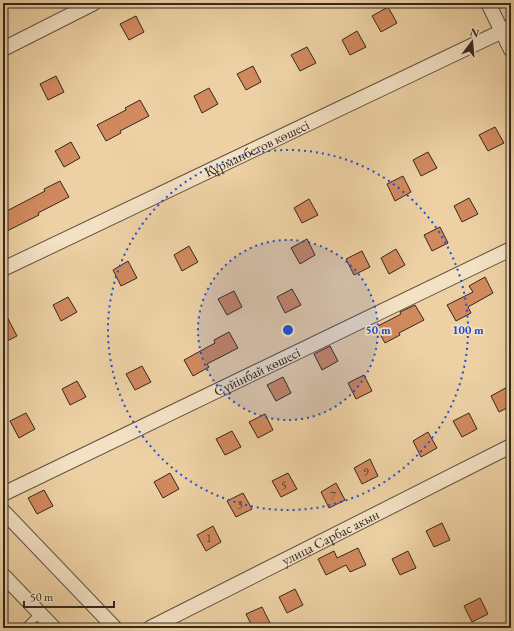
<svg xmlns="http://www.w3.org/2000/svg" width="514" height="631" font-family="'EB Garamond',serif">
<style>
.building{fill:#d1895e;stroke:#34281d}
.lines{fill:none;stroke-linecap:round;stroke-linejoin:round}
.service-casing{stroke:#62523f;stroke-width:9}
.minor-casing{stroke:#62523f;stroke-width:16}
.service{stroke:#f3e1c4;stroke-width:7}
.minor{stroke:#f3e1c4;stroke-width:14}
.ring{fill:none;stroke:#1d4ed8;stroke-width:2;stroke-dasharray:2 4}
.labels{text-anchor:middle;stroke-width:3.5;stroke-linejoin:round;paint-order:stroke}
.number-label{font-size:12px;fill:#5b402d}
.street-label{font-size:14px;fill:#34281d;stroke:#f3e1c4}
.centre{fill:#1d4ed8;stroke:#f3e1c4;stroke-width:2}
.ring-label{font-size:12px;text-anchor:middle;font-weight:bold;fill:#1d4ed8;stroke:#f3e1c4;stroke-width:3.5;stroke-linejoin:round;paint-order:stroke}
</style>
<rect width="100%" height="100%" fill="#edd1a4"/>
<filter id="stains"><feTurbulence type="fractalNoise" baseFrequency=".005" numOctaves="4"/><feColorMatrix values="0 0 0 0 .2 0 0 0 0 .09 0 0 0 0 .02 0 0 0 .5 -.17"/></filter>
<radialGradient id="worn" r=".72"><stop offset=".6" stop-color="#630" stop-opacity="0"/><stop offset="1" stop-color="#630" stop-opacity=".3"/></radialGradient>
<g class="building">
<path d="M388 7 397 23 381 32 372 16Z"/>
<path d="M136 16 144 32 129 40 120 24Z"/>
<path d="M357 31 366 47 350 55 342 40Z"/>
<path d="M307 47 316 63 300 71 291 55Z"/>
<path d="M253 66 261 82 246 90 237 74Z"/>
<path d="M56 76 64 92 48 100 40 84Z"/>
<path d="M209 88 218 104 202 113 194 96Z"/>
<path d="M140 100 149 116 120 131 121 133 106 141 97 125 126 110 125 108Z"/>
<path d="M495 127 504 143 488 151 479 135Z"/>
<path d="M71 142 80 158 64 167 55 151Z"/>
<path d="M428 152 437 168 421 176 413 160Z"/>
<path d="M403 176 411 192 395 201 387 184Z"/>
<path d="M60 181 69 197 38 213 39 215 3 233V213L45 191 44 189Z"/>
<path d="M469 198 478 214 462 222 454 206Z"/>
<path d="M309 199 318 215 302 223 294 208Z"/>
<path d="M440 227 448 243 432 251 424 235Z"/>
<path d="M307 239 315 255 300 264 291 248Z"/>
<path d="M189 246 198 262 182 271 174 255Z"/>
<path d="M396 249 405 265 389 274 381 258Z"/>
<path d="M362 251 370 267 354 275 346 259Z"/>
<path d="M128 261 137 278 121 286 113 270Z"/>
<path d="M485 277 493 293 468 307 471 313 456 321 447 305 473 292 469 286Z"/>
<path d="M292 289 301 305 285 313 277 297Z"/>
<path d="M234 291 242 307 227 315 218 299Z"/>
<path d="M68 297 77 312 61 321 53 305Z"/>
<path d="M415 305 424 320 399 333 400 335 385 343 376 327 401 314 400 312Z"/>
<path d="M3 309 17 336 3 343Z"/>
<path d="M229 332 238 348 207 364 209 367 193 376 184 360 215 343 214 340Z"/>
<path d="M330 346 338 361 322 370 314 354Z"/>
<path d="M142 366 151 382 135 390 126 374Z"/>
<path d="M364 375 372 391 356 399 348 383Z"/>
<path d="M283 377 291 393 276 401 267 385Z"/>
<path d="M77 381 86 397 70 405 62 389Z"/>
<path d="M511 385V406L499 412 491 396Z"/>
<path d="M26 413 35 429 19 438 10 421Z"/>
<path d="M469 413 477 429 462 437 453 421Z"/>
<path d="M265 414 273 430 258 438 249 422Z"/>
<path d="M232 431 241 447 225 455 216 439Z"/>
<path d="M428 432 437 448 421 457 413 441Z"/>
<path d="M370 459 378 476 362 484 354 468Z"/>
<path d="M170 473 179 489 163 498 154 482Z"/>
<path d="M288 473 297 489 281 497 272 481Z"/>
<path d="M336 483 345 500 329 508 321 492Z"/>
<path d="M44 490 53 506 37 514 28 498Z"/>
<path d="M243 493 252 509 236 517 227 501Z"/>
<path d="M442 523 450 540 434 547 426 531Z"/>
<path d="M213 526 221 542 206 551 197 535Z"/>
<path d="M358 548 366 565 350 572 346 565 326 575 318 559 334 551 337 558Z"/>
<path d="M408 551 416 568 400 575 392 559Z"/>
<path d="M295 589 303 605 287 613 279 597Z"/>
<path d="M480 598 488 614 472 622 464 606Z"/>
<path d="M262 607 270 623 260 628H253L246 614Z"/>
</g>
<g class="lines">
<g class="service-casing">
<path id="service" d="M25 628 40 613"/>
</g>
<g class="minor-casing">
<g id="minor">
<path d="M488 3 511 50"/>
<path d="M3 49 94 3"/>
<path id="s1" d="M3 269 511 27"/>
<path id="s2" d="M3 494 511 249"/>
<path d="M3 511 115 628"/>
<path d="M3 575 54 628"/>
<path id="s3" d="M150 628 511 446"/>
</g>
</g>
<use href="#service" class="service"/>
<use href="#minor" class="minor"/>
</g>
<circle cx="288" cy="330" r="90" fill="#1d4ed8" fill-opacity=".12"/>
<g class="ring">
<circle cx="288" cy="330" r="90"/>
<circle cx="288" cy="330" r="180"/>
</g>
<g class="labels">
<g class="number-label">
<text x="366" y="476">9</text>
<text x="284" y="489">5</text>
<text x="333" y="500">7</text>
<text x="240" y="509">3</text>
<text x="209" y="542">1</text>
</g>
<g class="street-label">
<text dy="5" stroke="none"><textPath href="#s1" startOffset="281">Құрманбетов көшесі</textPath></text>
<text dy="5" stroke="none"><textPath href="#s2" startOffset="282">Сүйінбай көшесі</textPath></text>
<text dy="5" stroke="none"><textPath href="#s3" startOffset="202">улица Сарбас акын</textPath></text>
</g>
</g>
<circle cx="288" cy="330" r="6" class="centre"/>
<g class="ring-label">
<text x="378" y="334">50 m</text>
<text x="468" y="334">100 m</text>
</g>
<rect width="514" height="631" fill="none" stroke="#edd1a4" stroke-width="16"/>
<rect x="4" y="4" width="506" height="623" fill="none" stroke="#34281d" stroke-width="2"/>
<rect x="8" y="8" width="498" height="615" fill="none" stroke="#34281d"/>
<g transform="translate(472 42) rotate(16)" stroke="#f3e1c4" stroke-width="3" paint-order="stroke">
<path d="M0-3L7 15L0 10L-7 15Z" fill="#34281d"/>
<text y="-6" font-size="11" font-weight="bold" text-anchor="middle" fill="#34281d">N</text>
</g>
<path d="M24 601v6h90v-6" fill="none" stroke="#34281d" stroke-width="2"/>
<text x="30" y="601" font-size="12" fill="#34281d" stroke="#f3e1c4" stroke-width="3" paint-order="stroke">50 m</text>
<rect width="100%" height="100%" filter="url(#stains)"/>
<rect width="100%" height="100%" fill="url(#worn)"/>
</svg>
